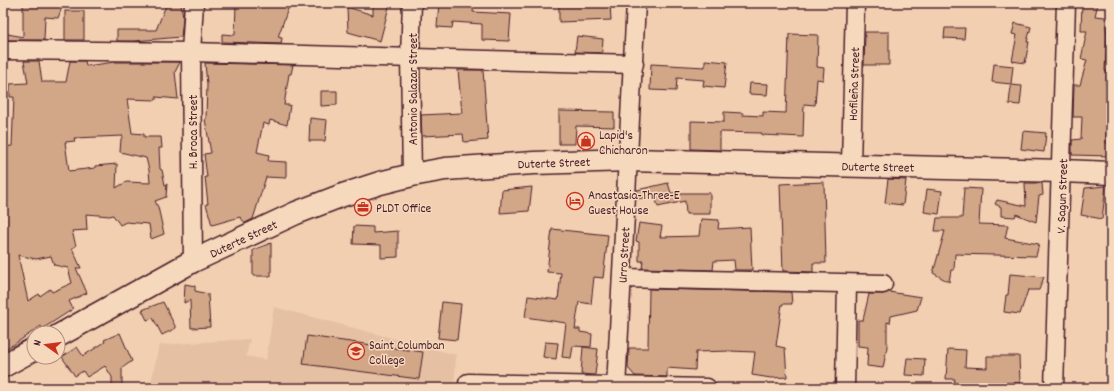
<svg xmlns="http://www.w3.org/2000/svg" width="1114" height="391" font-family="Dekko,sans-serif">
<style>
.built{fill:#e5c0a2}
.building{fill:#d2a788;stroke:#4a1f2b;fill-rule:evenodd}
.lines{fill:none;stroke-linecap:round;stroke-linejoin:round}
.minor-casing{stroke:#4a1f2b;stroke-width:21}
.major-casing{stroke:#4a1f2b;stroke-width:25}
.minor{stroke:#f6d8bc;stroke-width:18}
.major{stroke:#f6d8bc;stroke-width:22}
.labels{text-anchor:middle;stroke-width:3;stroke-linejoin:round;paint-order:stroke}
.street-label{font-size:13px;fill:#4a1f2b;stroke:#f6d8bc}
.poi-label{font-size:13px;fill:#4a1f2b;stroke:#f6d8bc;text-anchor:start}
</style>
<rect width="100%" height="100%" fill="#f1cfb0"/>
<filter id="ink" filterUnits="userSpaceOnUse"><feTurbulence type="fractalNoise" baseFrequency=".025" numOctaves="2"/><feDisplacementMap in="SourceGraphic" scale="8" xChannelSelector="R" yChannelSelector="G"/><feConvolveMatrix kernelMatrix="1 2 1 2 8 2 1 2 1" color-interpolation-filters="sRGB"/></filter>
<g filter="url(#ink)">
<path class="built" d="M274 307 456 355 454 388H150L159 345 250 339 246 356 266 360Z"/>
<g class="building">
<path d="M23 3H41V4L62 7 58 18 45 17 44 40H3V33L23 37Z"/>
<path d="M167 3H181L183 18 181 37 134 41H117V30H156Z"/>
<path d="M236 3H290L278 37 282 38 281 44 222 42V34L235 35Z"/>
<path d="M373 3H390L380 41 348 32 347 7 373 15Z"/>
<path d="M439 3H474L473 12 511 14 509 41 482 40V24L453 22 452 28 437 27Z"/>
<path d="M559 3H610L611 20 559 22Z"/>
<path d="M1082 3H1098L1095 16 1105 17 1107 36 1105 71H1107L1106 85 1111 84V118H1107L1106 143H1111V156L1072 155V140L1081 139 1082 117H1073L1074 85H1080L1087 60 1081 59 1087 31H1081Z"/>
<rect x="65" y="11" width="19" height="29"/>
<path d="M1015 23 1031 27 1027 42H1029L1025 63 1012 61 1017 35 1012 34Z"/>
<path d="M945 28H965L964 39 944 38Z"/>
<path d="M865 32H889V65H864Z"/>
<path d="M789 34 818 35 817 67 824 68 823 80 817 79 815 105 804 104 803 137 762 135V133L720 132V150L691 149V121L724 122V112L743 113 742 115 763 116V112L786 113Z"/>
<path d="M577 36 603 39 602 53 575 52Z"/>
<path d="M705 60 727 62 724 88 703 86 704 80 677 78 676 91 650 90 651 64 705 67Z"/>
<path d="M24 61H39L42 82H66L70 61H85L86 66 115 62H180L175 72 178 99 156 97V100L127 99 132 133 144 134V137H161L162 148H159L160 169 162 170 165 185 167 184 166 197 155 201 158 207 164 234 151 239 149 224 126 222 120 225 113 215 110 216 86 214 87 230 72 231 76 246 72 248 81 268H76L87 293 69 301 73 309 42 329 41 326 13 345 3 350V147L12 146 14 97H10V84L28 83ZM123 136 121 139 120 152 146 158 149 170 150 183 126 182 116 188 117 164 95 166V168L69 171 65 142 75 141 74 138ZM18 255 36 259 51 256 54 265 68 268 72 283 52 292 50 289 40 296 39 294 28 301Z"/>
<path d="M205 63 293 65 291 74H289L284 105H290L287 125 270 120 269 125 263 123 257 152 269 155 268 161 286 162V178L266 177 253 219 245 223 240 217 212 225 206 204H208L205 177H207L204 154 211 153 205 119H206L207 85Z"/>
<path d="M994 64 1013 66 1011 84 992 82Z"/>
<path d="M458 70H483L488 140 464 142 463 134 422 136 421 115 462 113Z"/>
<path d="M750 83 768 84 767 95 749 94Z"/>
<path d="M1011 85 1022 86 1020 105 1009 104Z"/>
<path d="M321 91H337V105L321 106Z"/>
<path d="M559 111 614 112V127L576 126 575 144H559Z"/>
<path d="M310 118 327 120 325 141H309Z"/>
<path d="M1023 131 1046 133 1044 152 1021 149Z"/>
<path d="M888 179 906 180 903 205 885 203Z"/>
<path d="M824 182 826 263H813V272L783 271 780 184Z"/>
<path d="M668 183 671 193H710V214H686L685 201 658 207 655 196 636 199 637 190Z"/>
<path d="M1025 183H1042L1043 195 1039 196 1036 222 1016 214 1015 217 1001 216V207L995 204 997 200 1026 206Z"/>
<path d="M1106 186 1102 219 1081 215 1085 188Z"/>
<path d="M532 187 529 211 500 213 502 190Z"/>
<path d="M964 188 981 189 979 224 1008 225 1005 238 1039 244 1036 256 955 254 954 270H951L949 282 933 273 945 231H935L937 218H962Z"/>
<path d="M927 189 942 191 939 214 924 212Z"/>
<path d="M701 219 719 220 718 229 750 227 752 270H735L734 260 714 261 713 270 642 268 643 261H639V242L636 241 639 223 662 226 660 237 699 236Z"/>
<path d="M354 226 373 227V233L398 231V257L381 258V245L353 244Z"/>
<path d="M552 229 608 235 603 278 594 277 591 304 579 302 575 329H580V332L592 334 591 347 573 346 571 358 562 357 566 323 525 317 528 296 558 300 561 273 547 272Z"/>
<path d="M271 243V276H253V250Z"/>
<path d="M1010 274 1044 277 1039 290H1028L1020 314 1004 312 1006 295H1008Z"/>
<path d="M185 284 195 286V291L208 294 210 327 191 328 190 300 184 303Z"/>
<path d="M649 289 791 292 792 304H782L776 346 785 348 787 377 771 378 752 375 755 352 730 351 696 352 695 370 667 368V377L635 376 628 368 629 348H648Z"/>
<path d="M889 292 921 297 917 310 891 316 890 323 887 322V347L883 368 867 366 868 347 858 346V320H863L869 294H883Z"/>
<path d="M163 302 176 328 162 335 153 318 147 320 142 310Z"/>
<path d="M442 302 461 304 457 340 438 338Z"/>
<path d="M120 333 132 361 122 368V387H112V377L105 366 87 377 83 371 75 376 62 357 77 347 83 356 105 342 104 340Z"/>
<path d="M307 336 423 352 419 379 303 364Z"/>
<path d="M545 342 558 343 556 359 543 357Z"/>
<path d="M583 347 598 349 595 375 581 374Z"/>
<path d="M948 349 966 350 965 367 987 368V356H1019L1020 383H984V385H954L955 379H946Z"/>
<path d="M907 358 925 359 924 376 905 375Z"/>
</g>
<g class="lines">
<g class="minor-casing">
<g id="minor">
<path d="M3 50 191 52 634 64"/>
<path d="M851 165 855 3"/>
<path d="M412 175 410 57 412 3"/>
<path d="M193 261 191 52 194 3"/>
<path d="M622 278 883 284"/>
<path d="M468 383 707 388"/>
<path d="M616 388 636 3"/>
<path d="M845 388 847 284"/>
<path d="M1054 388 1066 3"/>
</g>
</g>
<g class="major-casing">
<g id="major">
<path d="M58 336 193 261 296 213 343 195 380 183 412 175 445 169 534 163 628 160 1062 171 1111 173"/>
<path d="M3 366 34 349"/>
</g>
</g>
<use href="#minor" class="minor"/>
<use href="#major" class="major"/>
</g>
</g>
<defs>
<g id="shop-ring" transform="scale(0.9)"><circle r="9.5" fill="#f6d8bc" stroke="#c8321e" stroke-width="1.5"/><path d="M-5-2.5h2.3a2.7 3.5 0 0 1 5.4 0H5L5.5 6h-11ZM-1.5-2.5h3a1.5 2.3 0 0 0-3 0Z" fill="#c8321e"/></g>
<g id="hotel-ring" transform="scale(0.9)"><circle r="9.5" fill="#f6d8bc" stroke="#c8321e" stroke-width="1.5"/><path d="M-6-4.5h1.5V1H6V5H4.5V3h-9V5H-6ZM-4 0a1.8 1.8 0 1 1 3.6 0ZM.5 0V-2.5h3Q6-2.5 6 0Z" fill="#c8321e"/></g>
<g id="office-ring" transform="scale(0.9)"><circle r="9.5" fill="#f6d8bc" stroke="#c8321e" stroke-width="1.5"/><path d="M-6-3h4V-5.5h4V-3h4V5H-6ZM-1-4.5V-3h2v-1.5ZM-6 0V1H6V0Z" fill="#c8321e"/></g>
<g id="school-ring" transform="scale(0.9)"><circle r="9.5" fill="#f6d8bc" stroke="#c8321e" stroke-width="1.5"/><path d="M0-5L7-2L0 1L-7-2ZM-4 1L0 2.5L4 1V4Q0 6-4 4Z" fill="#c8321e"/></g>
</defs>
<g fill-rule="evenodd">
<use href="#shop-ring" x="586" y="141"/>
<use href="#hotel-ring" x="575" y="201"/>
<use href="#office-ring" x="363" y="207"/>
<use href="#school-ring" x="356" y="351"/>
</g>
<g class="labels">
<g class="street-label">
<text transform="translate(853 84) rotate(-88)" y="5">Hofileña Street</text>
<text transform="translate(412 89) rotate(-90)" y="5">Antonio Salazar Street</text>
<text transform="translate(192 132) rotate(-90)" y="5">H. Broca Street</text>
<text transform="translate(554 162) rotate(-2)" y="5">Duterte Street</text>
<text transform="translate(878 166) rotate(1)" y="5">Duterte Street</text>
<text transform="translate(1061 196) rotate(-88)" y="5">V. Sagun Street</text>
<text transform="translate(243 238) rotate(-25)" y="5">Duterte Street</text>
<text transform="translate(623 255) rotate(-87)" y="5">Urro Street</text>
</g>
<g class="poi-label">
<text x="599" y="139">Lapid's<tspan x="599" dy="15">Chicharon</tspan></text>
<text x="588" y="199">Anastasia-Three-E<tspan x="588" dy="15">Guest House</tspan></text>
<text x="376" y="212">PLDT Office</text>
<text x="369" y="349">Saint Columban<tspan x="369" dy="15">College</tspan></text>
</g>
</g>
<rect width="1114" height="391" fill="none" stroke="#f6d8bc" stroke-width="16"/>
<rect x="8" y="8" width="1098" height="375" fill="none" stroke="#4a1f2b" stroke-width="1.5" filter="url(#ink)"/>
<g transform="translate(46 345) rotate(284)"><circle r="19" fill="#f6d8bc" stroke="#b18e82"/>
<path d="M0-3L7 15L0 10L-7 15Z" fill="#c8321e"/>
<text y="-6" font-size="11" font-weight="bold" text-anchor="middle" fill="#4a1f2b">N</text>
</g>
</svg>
